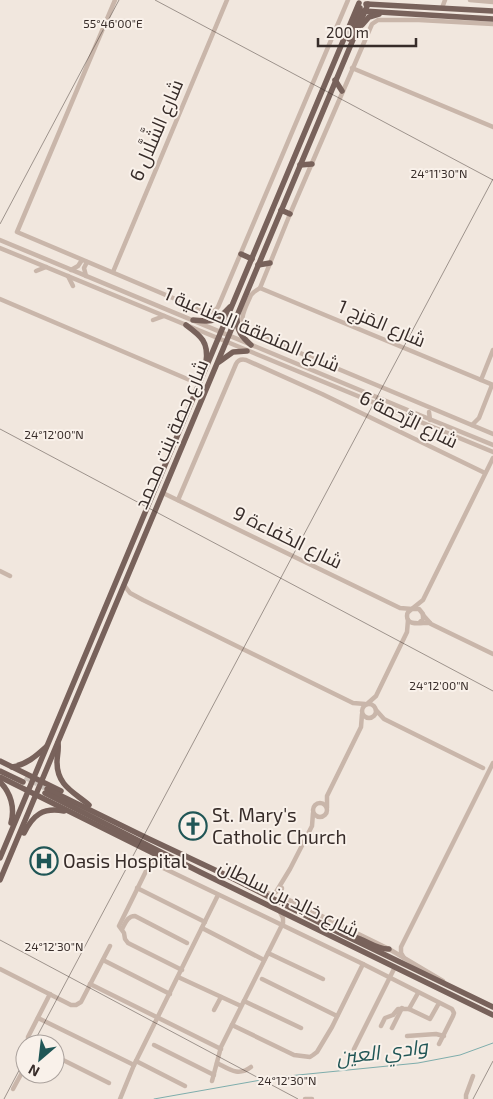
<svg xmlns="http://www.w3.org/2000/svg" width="493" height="1099" font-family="'Exo 2',Cairo,sans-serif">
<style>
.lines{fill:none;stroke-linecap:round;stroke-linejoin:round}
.stream{stroke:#7eadac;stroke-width:1}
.major-tunnel{stroke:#ccc2ba;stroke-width:5.5;stroke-dasharray:5.5 3;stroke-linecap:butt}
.minor{stroke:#c9b6aa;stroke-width:4.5}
.major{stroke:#78625b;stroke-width:5.5}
.ticks{fill:none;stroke:#372c29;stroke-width:1;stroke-opacity:0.45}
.labels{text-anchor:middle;stroke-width:4;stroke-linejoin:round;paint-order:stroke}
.street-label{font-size:19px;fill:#372c29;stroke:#f9f1ea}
.poi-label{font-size:19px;fill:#372c29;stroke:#f9f1ea;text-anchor:start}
.water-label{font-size:20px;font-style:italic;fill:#205656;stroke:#f9f1ea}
.ticks-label{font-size:12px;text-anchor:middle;fill:#372c29;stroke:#f9f1ea;stroke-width:4;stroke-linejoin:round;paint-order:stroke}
</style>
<rect width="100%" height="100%" fill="#f1e7de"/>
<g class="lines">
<path class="stream" d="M154 1099 278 1077 418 1063 460 1055 493 1043"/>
<path class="major-tunnel" d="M25 777 47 789"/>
<g class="minor">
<path d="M115 0 17 232 206 312C211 313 215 311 218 307L348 0"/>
<path d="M470 0 493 2"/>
<path d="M442 8 445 0"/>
<path d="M493 24 419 20H378L372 24 290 214 260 288 254 292 251 295C246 307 235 323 250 332L493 434"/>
<path d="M352 68 493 127"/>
<path d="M0 240 422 416 493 445"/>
<path d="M0 248 493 452"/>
<path d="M71 270 78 266 82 260"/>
<path d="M36 271 46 267"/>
<path d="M113 272 227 0"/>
<path d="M68 276 73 286"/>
<path d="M86 276 84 268 87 262"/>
<path d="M260 288 493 385"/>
<path d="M0 299 199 384"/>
<path d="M153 320 164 316"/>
<path d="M481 380 493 350"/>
<path d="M429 412 430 420"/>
<path d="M472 425 479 418 492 385"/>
<path d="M163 493 400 608 412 609"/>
<path d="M178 500 236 364C238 360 242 359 246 360L322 394 485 473"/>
<path d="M0 571 10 576"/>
<path d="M124 585 130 593 143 600 353 703 365 704"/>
<path d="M413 608 423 600 493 458"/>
<path d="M423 615 431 624 493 654"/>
<path d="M419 623 423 619V614L419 609H412C409 611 407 612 407 616 407 627 423 622 430 623"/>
<circle cx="369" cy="711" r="7"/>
<path d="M367 704 376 696 407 632 408 620"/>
<path d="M376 710 384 719 483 768"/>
<circle cx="320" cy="810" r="7"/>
<path d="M327 808V796L361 727 362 714"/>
<path d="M235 878 242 880 270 894H273L276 892 290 869 312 826 313 813"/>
<path d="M137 888 205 922"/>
<path d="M282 888 281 893 285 898 389 949 443 981"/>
<path d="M202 928 264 960"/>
<path d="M122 929C125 924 127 916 135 916L187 943"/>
<path d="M268 953 323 979"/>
<path d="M404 958 401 953V947L493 763"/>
<path d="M103 960 170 994"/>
<path d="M0 969 71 1005H76L81 1002 110 946"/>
<path d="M182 970 128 943 125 939 124 933 119 926 148 867 152 864 157 865 363 964 452 1009 454 1013 453 1016 439 1044"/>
<path d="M178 977 241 1006"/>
<path d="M262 979 337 1016"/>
<path d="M90 984 221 1049"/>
<path d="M244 1001 301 1028"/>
<path d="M409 1009 418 993"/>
<path d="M214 1010 221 997"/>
<path d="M38 1018 134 1065"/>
<path d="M232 1025 294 1055 310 1057 313 1055 317 1052 332 1027 363 964"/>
<path d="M381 1026 385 1018 393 1015 398 1009H409L430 1019 439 1003"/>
<path d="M392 1028 402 1008"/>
<path d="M407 1036 436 1034 444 1036"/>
<path d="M30 1044 28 1041V1037L50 994"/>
<path d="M154 1045 214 1075"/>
<path d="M354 1049 395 967"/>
<path d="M55 1056 109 1083"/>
<path d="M136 1061 185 1086"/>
<path d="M217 1063C229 1069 238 1077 251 1067"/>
<path d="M212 1081 221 1047 283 923V918L279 910"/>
<path d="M13 1089 25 1067"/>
<path d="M120 1099 134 1065 218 895"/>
<path d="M305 1099H312"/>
<path d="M466 1099V1095L473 1076"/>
</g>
<g class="major">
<path d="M366 4 493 11"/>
<path d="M363 11 493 19"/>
<path d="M362 25 369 17 379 14"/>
<path d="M349 39 359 14 360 8"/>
<path d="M335 80 342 91"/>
<path d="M300 165 312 164"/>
<path d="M281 210 290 214"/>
<path d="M241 254 252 259"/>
<path d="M258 265 270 263"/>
<path d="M237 319C237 331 242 337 251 345"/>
<path d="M193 320C214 322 215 323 230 307"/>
<path d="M186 325C201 336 209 342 206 362"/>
<path d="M219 362 233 352 247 351"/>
<path d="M58 743C59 750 57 756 57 762 57 786 74 792 89 805"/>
<path d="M0 761 61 791"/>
<path d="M12 767C26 765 36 756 46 747"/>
<path d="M0 771 23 782"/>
<path d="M0 777 157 855 173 862"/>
<path d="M0 782C11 793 15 808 11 823"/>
<path d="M47 789 147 838 232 878 342 934 493 1007"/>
<path d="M45 793 200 872 493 1015"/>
<path d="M24 833C33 815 43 807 64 811"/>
<path d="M0 858 359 3"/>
<path d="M0 880 368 4"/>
<path d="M354 937C365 939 377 950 389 949"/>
</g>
</g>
<path class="ticks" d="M155 0 493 180M0 224 119 0M0 429 493 691M0 940 298 1099M33 1044 493 179M4 1099 25 1059M473 1099 493 1061"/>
<defs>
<g id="church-ring" transform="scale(1.4375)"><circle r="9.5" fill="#f9f1ea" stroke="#205656" stroke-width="1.5"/><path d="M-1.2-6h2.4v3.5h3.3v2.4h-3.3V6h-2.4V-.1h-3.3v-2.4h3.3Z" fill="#205656"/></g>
<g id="hospital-ring" transform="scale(1.4375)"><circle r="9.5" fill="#f9f1ea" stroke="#205656" stroke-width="1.5"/><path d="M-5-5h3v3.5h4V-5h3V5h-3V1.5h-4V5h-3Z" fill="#205656"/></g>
</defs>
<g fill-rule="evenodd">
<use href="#church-ring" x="193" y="826"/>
<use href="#hospital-ring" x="44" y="861"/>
</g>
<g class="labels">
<g class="street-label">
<text transform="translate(156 130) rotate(-67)" y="7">شارع الشَّلَّال 6</text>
<text transform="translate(382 323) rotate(23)" y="7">شارع المَزج 1</text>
<text transform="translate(252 329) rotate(23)" y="7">شارع المنطقة الصناعية 1</text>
<text transform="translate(409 419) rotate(26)" y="7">شارع الرَّحمة 6</text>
<text transform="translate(171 434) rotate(-67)" y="7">شارع حصة بنت محمد</text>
<text transform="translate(288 537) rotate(26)" y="7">شارع الكَفاءة 9</text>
<text transform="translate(289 898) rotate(26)" y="7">شارع خالِد بن سلطان</text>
</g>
<g class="poi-label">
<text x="212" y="822">St. Mary's<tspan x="212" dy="22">Catholic Church</tspan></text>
<text x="63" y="868">Oasis Hospital</text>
</g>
<g class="water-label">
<text transform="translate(382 1052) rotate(-7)" y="7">وادي العين</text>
</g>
</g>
<g class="ticks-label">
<text x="113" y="28">55°46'00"E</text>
<text x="439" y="178">24°11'30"N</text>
<text x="54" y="439">24°12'00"N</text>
<text x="439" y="690">24°12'00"N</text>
<text x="54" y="951">24°12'30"N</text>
<text x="287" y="1085">24°12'30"N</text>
</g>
<g transform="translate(40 1059) rotate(208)"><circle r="24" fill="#f9f1ea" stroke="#aba29d"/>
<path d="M0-4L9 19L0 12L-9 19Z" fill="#205656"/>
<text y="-8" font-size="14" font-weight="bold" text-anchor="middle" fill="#372c29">N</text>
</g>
<path d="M318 38v8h98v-8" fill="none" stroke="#372c29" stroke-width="2.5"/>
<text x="326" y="38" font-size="15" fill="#372c29" stroke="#f9f1ea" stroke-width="4" paint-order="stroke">200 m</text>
</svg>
